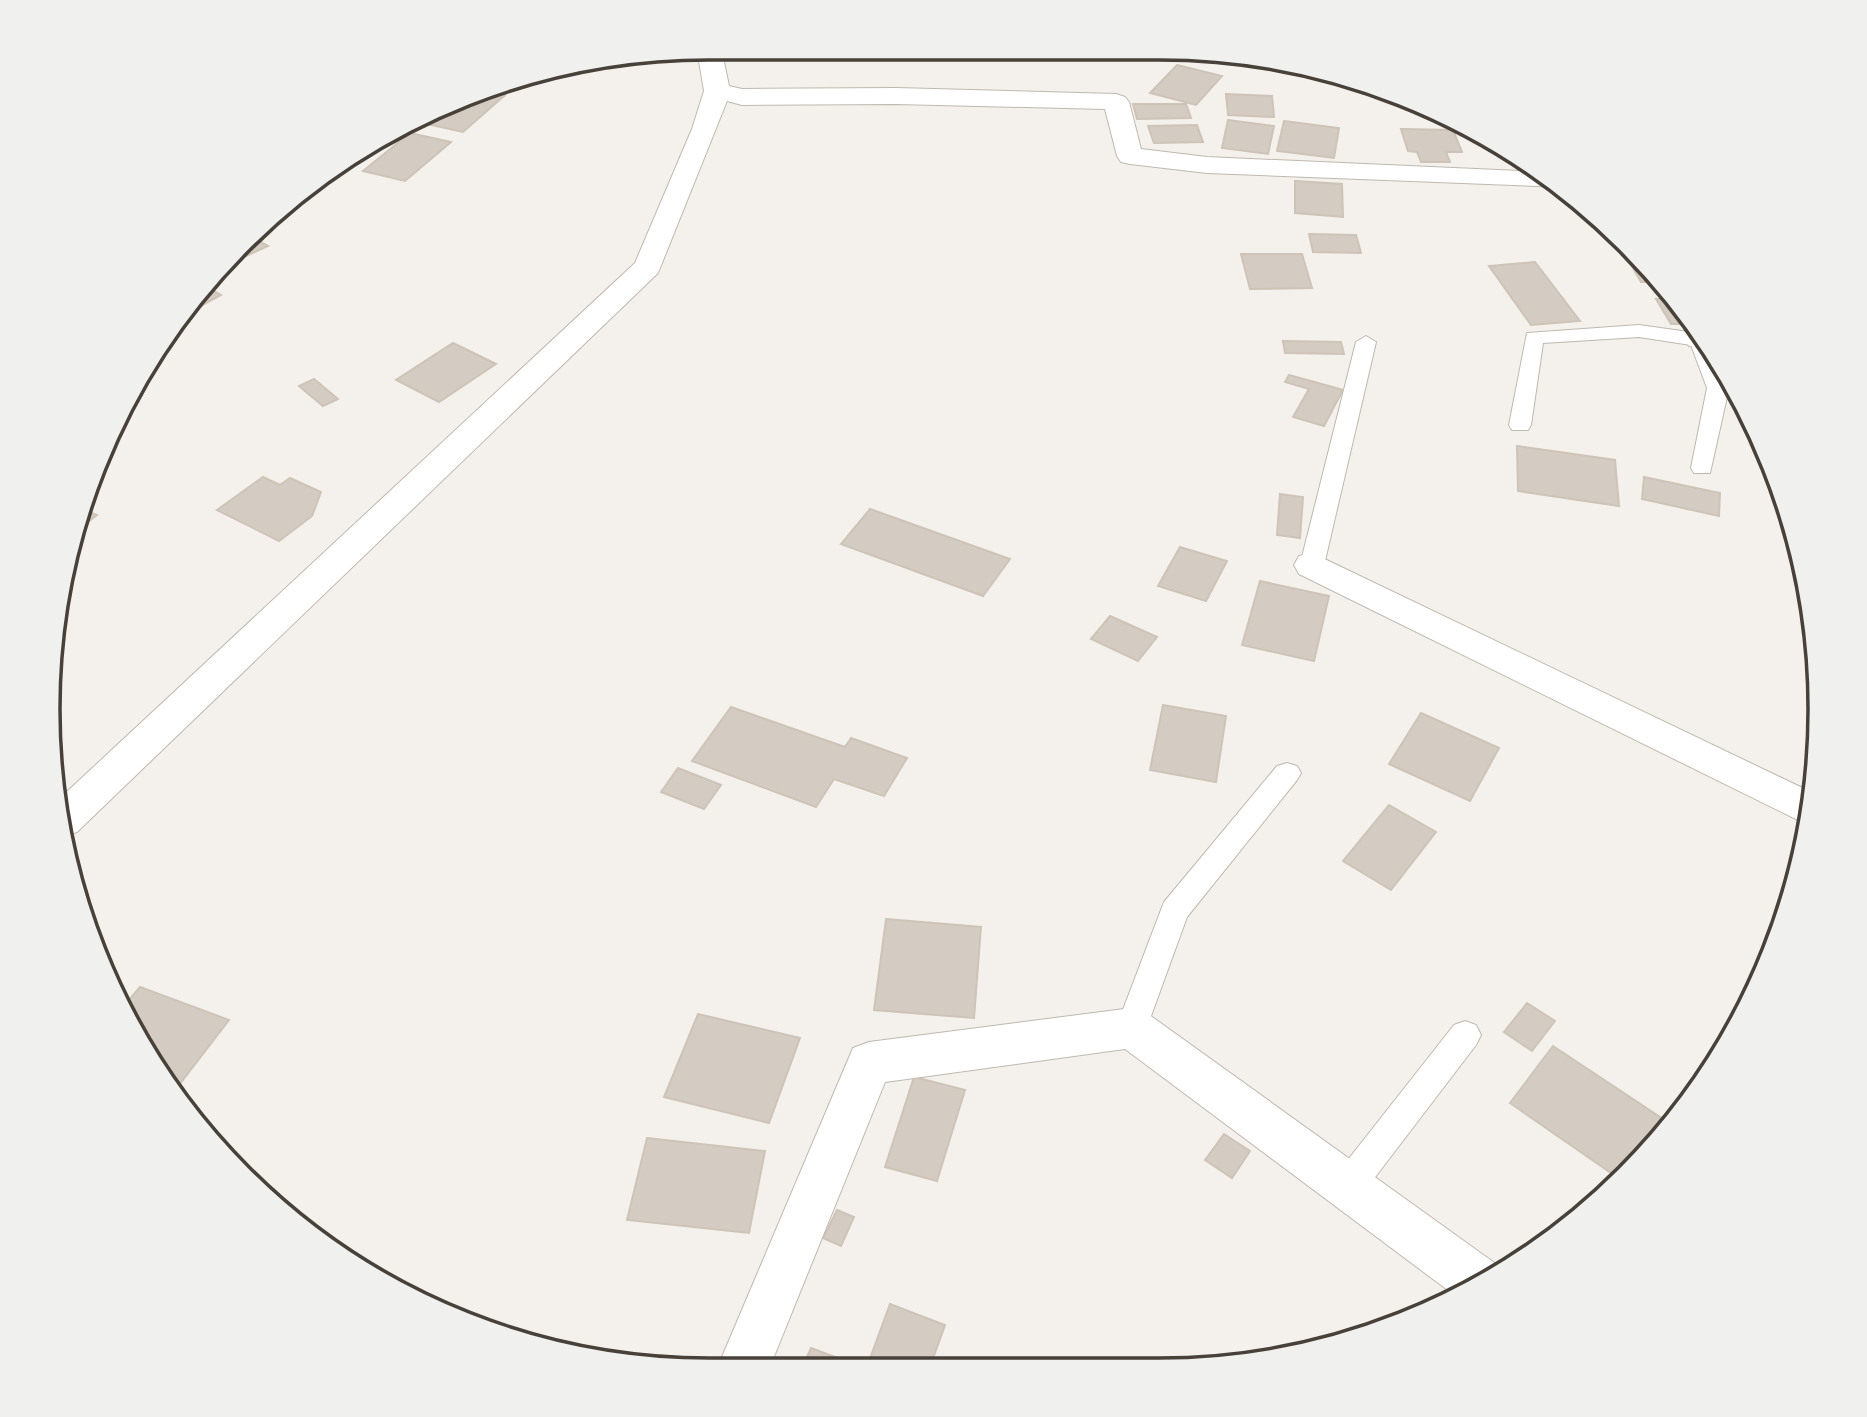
<svg xmlns="http://www.w3.org/2000/svg" width="1867" height="1417" font-family="'Varela Round',sans-serif">
<style>
.building{fill:#d4ccc3;stroke:#cec3b7;stroke-width:2}
.lines{fill:none;stroke-linecap:round;stroke-linejoin:round}
.service-casing{stroke:#bfb8af;stroke-width:2}
.minor-casing{stroke:#bfb8af;stroke-width:2}
.service{fill:#fff;fill-rule:evenodd}
.minor{fill:#fff;fill-rule:evenodd}
.rim{fill:none;stroke:#48413a;stroke-width:3.5}
</style>
<rect width="100%" height="100%" fill="#f4f1ec"/>
<g class="building">
<path d="M1177 65 1222 76 1196 105 1150 93Z"/>
<path d="M485 91 505 95 463 132 413 121Z"/>
<path d="M1226 94 1272 96 1274 117 1228 115Z"/>
<path d="M1133 104H1186L1191 118 1137 119Z"/>
<path d="M1228 120 1274 126 1268 154 1222 148Z"/>
<path d="M1284 121 1339 128 1334 158 1277 151Z"/>
<path d="M1197 125 1203 142 1154 143 1148 126Z"/>
<path d="M1401 129 1453 130 1462 152H1446L1450 162H1421L1417 152 1408 151Z"/>
<path d="M410 133 451 142 405 181 363 171Z"/>
<path d="M1295 181 1342 184 1343 217 1295 213Z"/>
<path d="M1309 234 1356 235 1361 253 1313 252Z"/>
<path d="M254 238 268 246 213 271Z"/>
<path d="M1241 254H1302L1312 288 1250 289Z"/>
<path d="M1629 261H1643L1660 282H1641Z"/>
<path d="M1535 262 1580 321 1531 325 1489 266Z"/>
<path d="M203 285 221 295 195 309 189 306Z"/>
<path d="M1656 299H1673L1694 324H1671Z"/>
<path d="M1283 341 1341 342 1344 354 1285 353Z"/>
<path d="M453 343 496 364 439 402 396 380Z"/>
<path d="M1289 375 1343 390 1324 426 1293 417 1309 389 1285 382Z"/>
<path d="M314 379 338 399 323 406 299 386Z"/>
<path d="M1517 446 1615 460 1619 506 1518 491Z"/>
<path d="M263 477 280 485 290 478 321 492 312 516 279 541 217 510Z"/>
<path d="M1644 477 1720 493 1719 516 1642 499Z"/>
<path d="M1280 494 1303 497 1300 538 1277 535Z"/>
<path d="M870 509 1010 559 983 596 841 544Z"/>
<path d="M84 510 97 515 76 531Z"/>
<path d="M1180 547 1227 561 1206 601 1158 586Z"/>
<path d="M1260 581 1329 596 1314 661 1242 645Z"/>
<path d="M1110 616 1157 637 1138 661 1091 639Z"/>
<path d="M1163 705 1226 716 1216 782 1150 770Z"/>
<path d="M731 707 845 747 851 738 907 758 884 796 834 779 816 807 692 761Z"/>
<path d="M1421 713 1499 748 1470 801 1389 764Z"/>
<path d="M678 768 721 785 704 809 661 792Z"/>
<path d="M1389 805 1436 832 1391 890 1343 861Z"/>
<path d="M886 919 981 927 974 1018 874 1010Z"/>
<path d="M140 987 229 1020 173 1093 159 1076 124 1006Z"/>
<path d="M1527 1003 1555 1021 1532 1051 1504 1032Z"/>
<path d="M698 1014 800 1038 769 1123 664 1097Z"/>
<path d="M1553 1046 1669 1123 1621 1180 1510 1103Z"/>
<path d="M914 1077 965 1090 937 1181 885 1167Z"/>
<path d="M1224 1134 1250 1151 1232 1178 1205 1160Z"/>
<path d="M647 1138 765 1151 749 1233 627 1220Z"/>
<path d="M837 1210 854 1217 841 1246 823 1238Z"/>
<path d="M890 1304 945 1325 931 1364H868Z"/>
<path d="M811 1348 851 1363V1364H804Z"/>
</g>
<g class="lines">
<g class="service-casing">
<g id="service">
<path d="M1639 325 1703 334 1717 358 1729 388 1710 473H1694L1691 468 1707 388 1691 345 1639 337 1543 343 1531 425 1528 430H1512L1509 425 1527 333Z"/>
<path d="M1366 336 1376 342 1324 565 1321 571H1303L1300 565 1356 342Z"/>
<path d="M1287 763 1297 766 1301 773 1297 780 1187 917 1143 1038 1132 1042 1121 1038 1116 1028 1164 902 1277 766Z"/>
<path d="M1465 1021 1476 1025 1481 1035 1476 1045 1360 1197 1348 1202 1336 1197 1331 1186 1336 1175 1454 1025Z"/>
</g>
</g>
<g class="minor-casing">
<g id="minor">
<path d="M708 47H721L729 86 742 89 896 88 1116 94 1125 97 1129 102 1141 149 1207 157 1543 172 1561 187 1207 173 1130 164 1121 162 1117 156 1105 109 896 104 742 105 727 101 658 273 77 832 66 836 58 800 635 263 692 129 704 91 699 61 665 60 654 54Z"/>
<path d="M1700 331 1712 348 1689 346 1685 340 1689 334Z"/>
<path d="M1312 553 1811 792 1808 825 1299 574 1294 565 1299 556Z"/>
<path d="M1132 1008 1148 1014 1496 1264 1499 1271 1453 1294 1125 1049 885 1082 771 1364H719L853 1048 869 1042Z"/>
</g>
</g>
<use href="#service" class="service"/>
<use href="#minor" class="minor"/>
</g>
<path d="M0 0H1867V1417H0ZM709 60H1159A649 649 0 0 1 1808 709V709A649 649 0 0 1 1159 1358H709A649 649 0 0 1 60 709V709A649 649 0 0 1 709 60Z" fill="#f0f0ef" fill-rule="evenodd"/>
<path class="rim" d="M709 60H1159A649 649 0 0 1 1808 709V709A649 649 0 0 1 1159 1358H709A649 649 0 0 1 60 709V709A649 649 0 0 1 709 60Z"/>
</svg>
